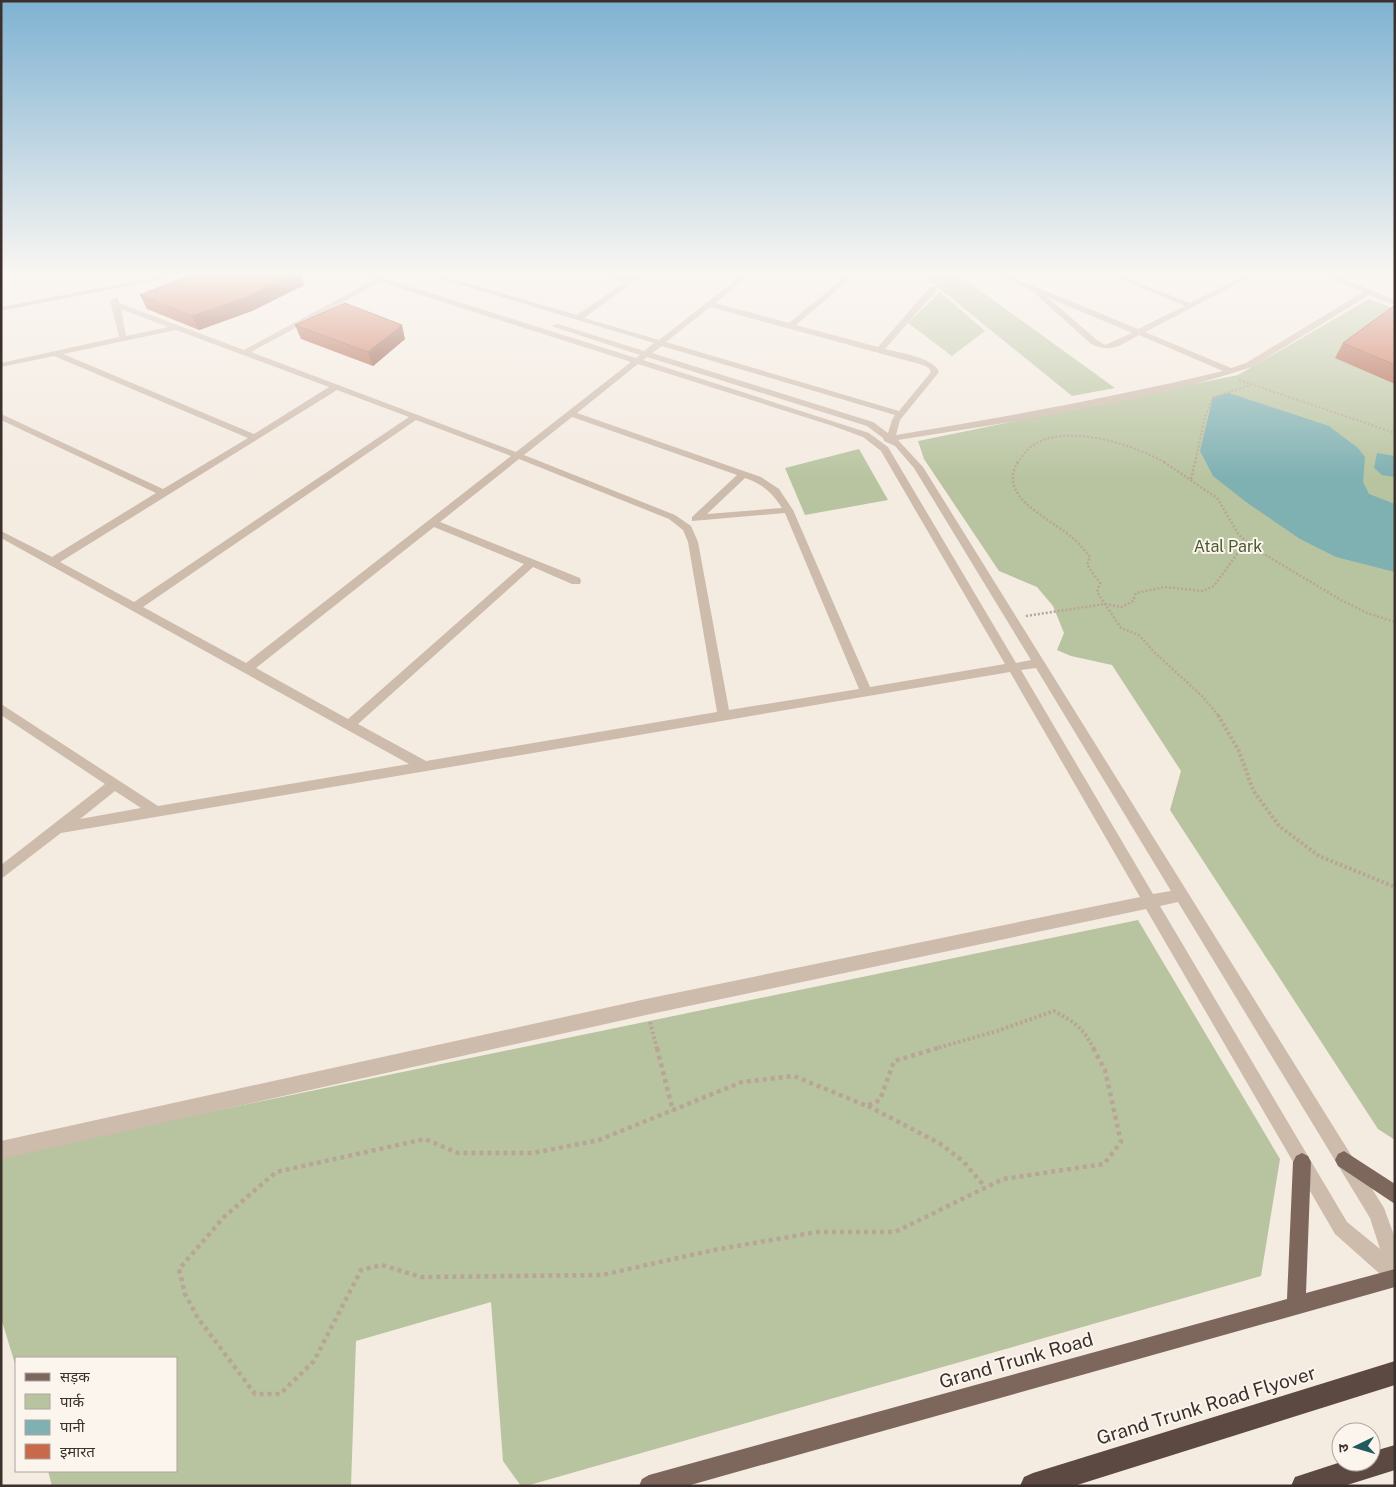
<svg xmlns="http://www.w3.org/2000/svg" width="1396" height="1487" font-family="'Public Sans','Noto Sans Devanagari',sans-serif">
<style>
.green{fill:#b8c4a0}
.water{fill:#7fb0b2}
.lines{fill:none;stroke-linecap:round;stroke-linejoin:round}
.path-far3{stroke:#b9a596;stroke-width:2;stroke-dasharray:2 2;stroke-linecap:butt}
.path-far2{stroke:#b9a596;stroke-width:2.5;stroke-dasharray:2 2;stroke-linecap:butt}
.path-far1{stroke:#b9a596;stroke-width:4;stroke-dasharray:2.5 2.5;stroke-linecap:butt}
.path{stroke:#b9a596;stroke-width:4.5;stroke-dasharray:4 4;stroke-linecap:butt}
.minor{fill:#cdbbac;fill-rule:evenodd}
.major{fill:#7d675c;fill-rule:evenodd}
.highway{fill:#5c4a42;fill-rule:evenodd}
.wall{fill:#ac5a40}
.shaded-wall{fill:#8c4a34}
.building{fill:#c8694b;stroke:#8c4a34}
.labels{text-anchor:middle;stroke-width:4;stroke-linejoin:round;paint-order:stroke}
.park-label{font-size:16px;fill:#4a5a2e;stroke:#fbf5ee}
.near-street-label{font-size:19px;fill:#3b302b;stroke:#fbf5ee}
</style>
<rect width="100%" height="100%" fill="#f4ebe1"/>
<g class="green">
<path d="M918 271H953L1115 388 1072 396Z"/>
<path d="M940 292 985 331 952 356 908 323Z"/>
<path d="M1369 299 1395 309V1140L1378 1129 1170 810 1181 771 1112 665 1071 656 1057 650 1064 633 1053 606 1037 587 999 571 924 459 918 441 1238 375Z"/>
<path d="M859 449 888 500 805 515 785 468Z"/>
<path d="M1138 920 1280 1159 1261 1276 526 1486H521L503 1461 491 1302 356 1341 351 1486H52L48 1471H176V1358H16V1367L1 1318V1155Z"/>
</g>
<g class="water">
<path d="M1229 393 1329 426 1358 448 1365 457 1363 482 1369 494 1395 504V572L1336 557 1300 539 1246 502 1213 476 1200 451 1213 397Z"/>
<path d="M1377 453 1395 456V477L1382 475 1374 468Z"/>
</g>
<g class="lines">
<g class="path-far3">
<path d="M1239 380 1395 433"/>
<path d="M1017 463C1022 457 1026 450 1032 446 1066 422 1134 445 1166 463"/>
<path d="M1195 463 1205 417 1213 397 1251 385"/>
</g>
<g class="path-far2">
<path d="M1018 462C997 495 1045 516 1065 532 1075 539 1083 548 1090 557L1087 565 1100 583 1097 592 1121 628 1139 635 1154 652 1202 696 1219 716"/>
<path d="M1164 462 1217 498 1239 535 1254 548 1341 600 1367 613 1395 622"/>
<path d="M1191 479 1195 462"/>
<path d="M1026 616 1105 604 1122 607 1133 601 1136 593 1165 587 1202 591 1214 586 1242 547 1247 544"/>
</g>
<g class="path-far1">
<path d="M1218 715 1239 751 1253 790 1279 826 1319 856 1395 887"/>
<path d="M650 1022 657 1049"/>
<path d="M934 1049 997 1031 1054 1011C1076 1023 1082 1027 1094 1049"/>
</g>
<g class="path">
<path d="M657 1048 673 1111"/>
<path d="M938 1048 894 1061 880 1100 867 1106 794 1076 742 1082 599 1140 533 1153H458L425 1139 276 1172 224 1217 179 1269 185 1294 198 1318 255 1394H280L314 1361 361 1270 382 1265 421 1277 602 1275 714 1250 817 1232H895L1003 1179 1104 1164 1121 1142 1105 1070 1093 1048"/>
<path d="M868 1106 939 1143 963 1161 985 1187"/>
</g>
<g class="minor">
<path d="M189 271H202L1 311V307Z"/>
<path d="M349 271C362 271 373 276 386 276V279L636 358 640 355 551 326 558 324 644 351 654 343 415 271H425L577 315 624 283 589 272 588 271H597L628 279 641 271H648L584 318 659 340 747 271H755L715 303 789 323 852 271H859L796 325 878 347 930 287H936V291L885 349C900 353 933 357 939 372L900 420 896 435C1006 417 1115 397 1223 371L1139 335C1120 345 1112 354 1091 344L1031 290 989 271H997L1138 329 1185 306 1100 271H1108L1190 303 1254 271H1262L1145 332 1231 368 1246 363 1363 292 1315 271H1323L1337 276 1395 274V278L1344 279 1395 300V305L1369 295 1252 367C1141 404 1014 421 898 440L923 467 1384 1208 1395 1238V1283L1388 1281 1335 1234 1146 909 646 1015 1 1159V1141L646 999 1140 897 1010 672 61 833 1 879V865L105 784 1 715V704L158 806 409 764 1 538V531L52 557 156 493 1 420V414L163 489 248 438 54 356 1 367V363L119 337 111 304V300L115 298H118L119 303 244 350 374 280ZM380 282 631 362 516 452 251 352ZM1047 297 1132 333 1105 345 1097 340ZM710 307 923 365 929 368 931 372 899 411 666 342ZM121 309 168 327 126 336ZM176 330 329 387 254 434 63 354ZM662 346 895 415 892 420 888 433 873 422 652 353ZM647 357 867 426 883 438 884 441 895 446 914 468 1031 660 1016 663 888 447 869 433 643 360ZM638 364 833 426 863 437 881 451 1005 664 870 687 793 510 779 489 761 477 577 413ZM337 390 409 417 134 602 60 562ZM572 417 737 475 692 517V521L785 513 859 689 729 710 698 542 691 526 675 515 524 455ZM416 420 511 456 246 663 143 607ZM519 459 669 519 683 530 688 542 717 712 426 761 358 724 533 567 572 584H580L581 581 580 578 440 522ZM745 478C762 484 772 492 782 508L707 514ZM434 527 524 564 348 719 256 668ZM1036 668 1171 891 1153 894 1021 670ZM115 791 141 808 80 819ZM1178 902 1370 1218 1380 1249 1347 1222 1160 906Z"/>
</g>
<g class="major">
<path d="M1344 1151 1395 1184V1204L1338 1166 1335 1160 1338 1154Z"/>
<path d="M1302 1153 1308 1156 1311 1162 1306 1293 1395 1269V1287L687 1486H639L642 1479 649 1475 1287 1299 1293 1162 1296 1156Z"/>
</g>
<g class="highway">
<path d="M1395 1361V1385L1074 1486H1020L1024 1477 1033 1473Z"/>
<path d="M1395 1445V1470L1344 1486H1291L1295 1477 1341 1462H1371V1452Z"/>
</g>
</g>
<g class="wall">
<path d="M300 271 304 285 252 311 199 330 147 309 140 295Z"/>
<path d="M1395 305V384L1335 358 1343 343Z"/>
<path d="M295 325 405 339 373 366 301 339Z"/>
</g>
<g class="shaded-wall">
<path d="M300 271 304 285 252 311 199 330 192 316Z"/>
<path d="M402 325 405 339 373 366 368 352Z"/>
</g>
<g class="building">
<path d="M201 271H300L247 297 192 316 140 295Z"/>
<path d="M345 303 402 325 368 352 295 325Z"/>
<path d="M1395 305V365L1343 343Z"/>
</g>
<linearGradient id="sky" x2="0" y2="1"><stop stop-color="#7eb2d2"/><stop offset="0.57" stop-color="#faf6f2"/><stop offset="1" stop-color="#faf6f2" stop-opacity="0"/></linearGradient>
<rect width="1396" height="479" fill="url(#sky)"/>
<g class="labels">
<g class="park-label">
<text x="1228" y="552">Atal Park</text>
</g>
<g class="near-street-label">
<text transform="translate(1016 1360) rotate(-16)" y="7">Grand Trunk Road</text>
<text transform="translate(1206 1405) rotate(-17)" y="7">Grand Trunk Road Flyover</text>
</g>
</g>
<rect width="1396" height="1487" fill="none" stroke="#3b302b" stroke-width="5"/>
<rect x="15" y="1357" width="162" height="115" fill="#fbf5ee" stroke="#aea6a0"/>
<rect x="25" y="1373" width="25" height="8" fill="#7d675c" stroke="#aea6a0"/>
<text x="60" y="1382" font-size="15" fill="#3b302b">सड़क</text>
<rect x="25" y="1394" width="25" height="15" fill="#b8c4a0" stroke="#aea6a0"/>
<text x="60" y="1407" font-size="15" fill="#3b302b">पार्क</text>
<rect x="25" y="1420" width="25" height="15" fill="#7fb0b2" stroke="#aea6a0"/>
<text x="60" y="1432" font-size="15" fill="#3b302b">पानी</text>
<rect x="25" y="1444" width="25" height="15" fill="#c8694b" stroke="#aea6a0"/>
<text x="60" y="1457" font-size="15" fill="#3b302b">इमारत</text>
<g transform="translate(1356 1447) rotate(265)"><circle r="24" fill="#fbf5ee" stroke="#aea6a0"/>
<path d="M0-4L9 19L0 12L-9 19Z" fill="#1f5a5e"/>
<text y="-8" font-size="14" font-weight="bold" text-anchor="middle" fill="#3b302b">उ</text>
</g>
</svg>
